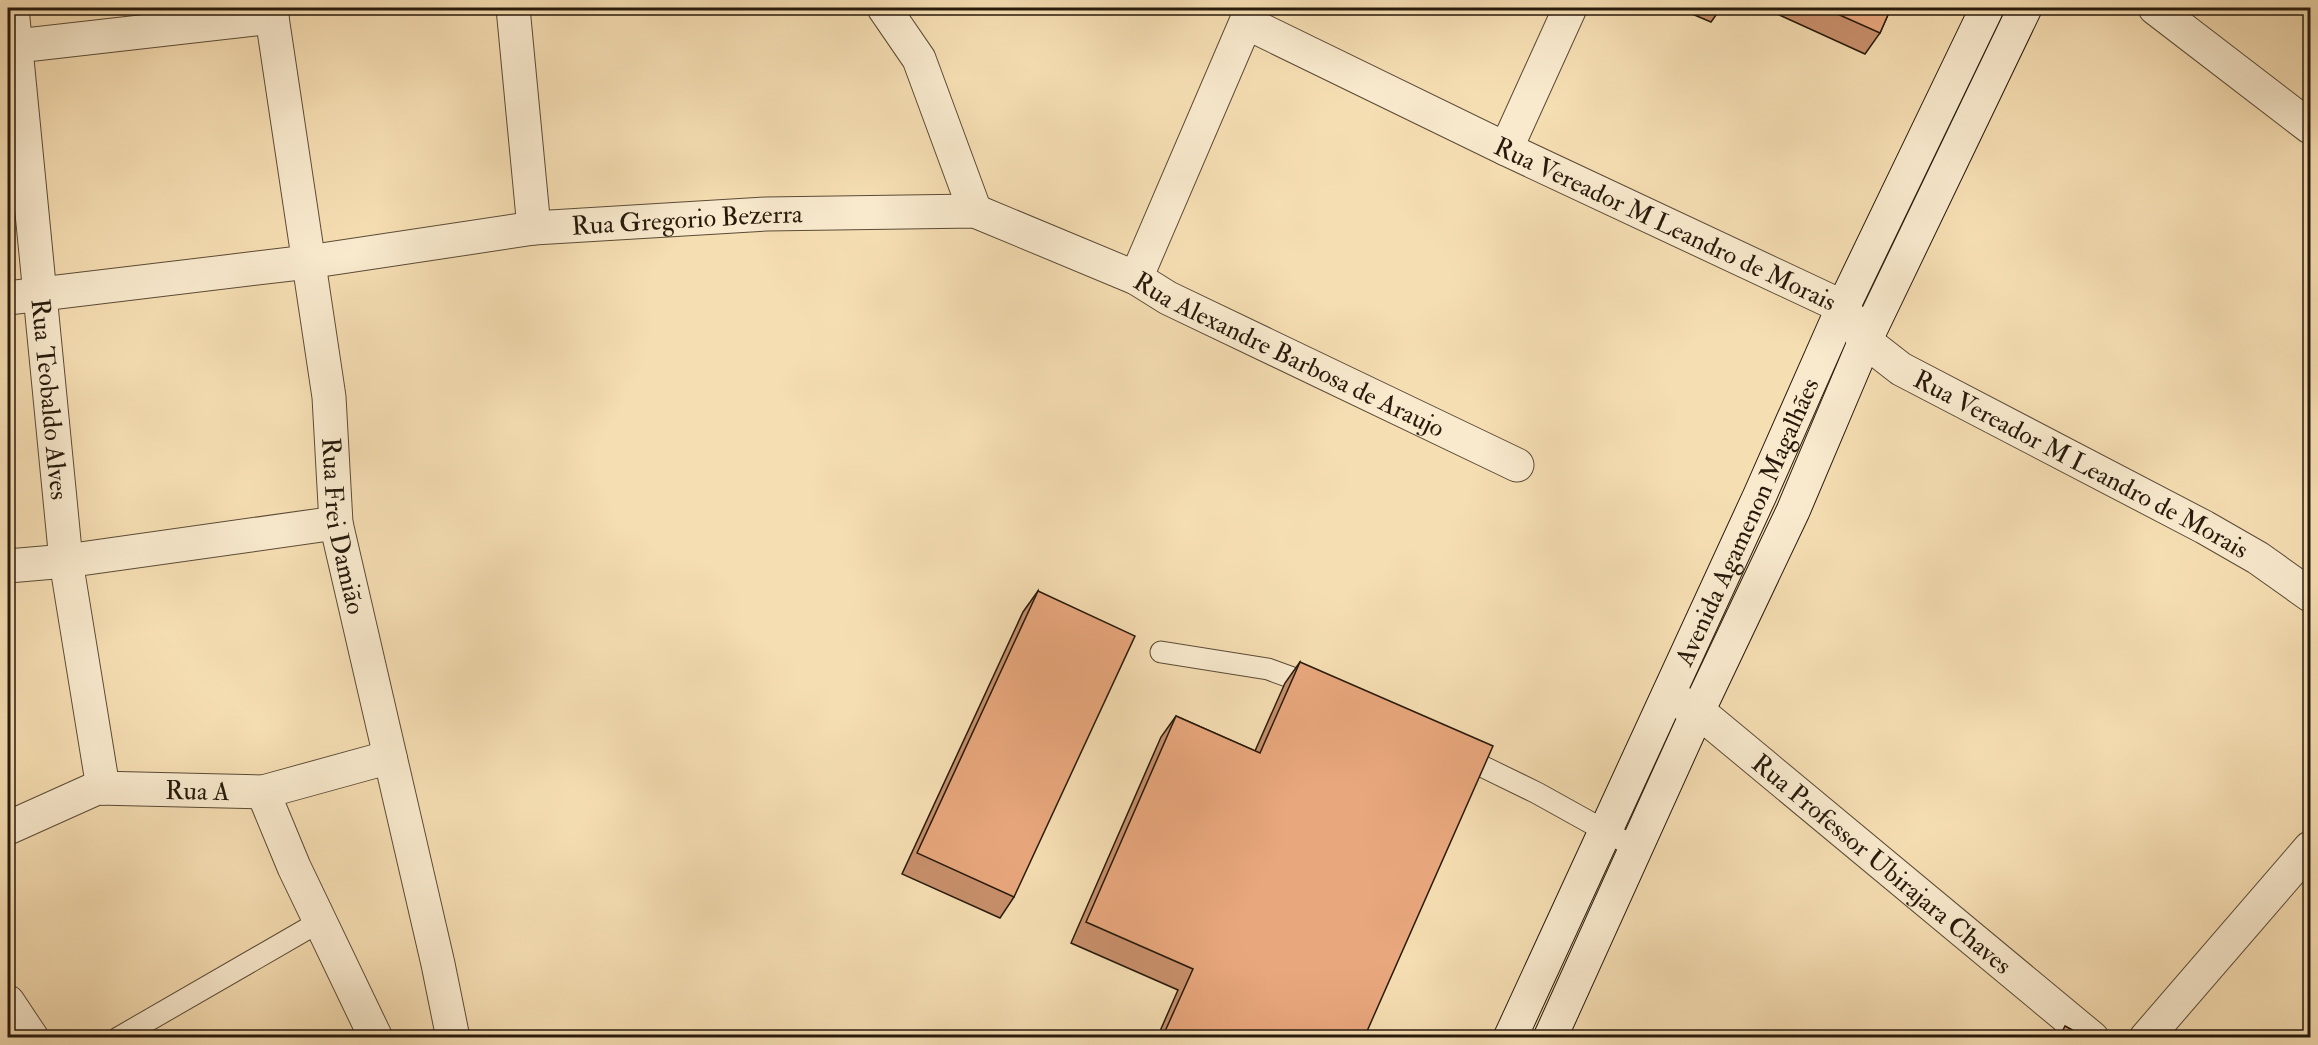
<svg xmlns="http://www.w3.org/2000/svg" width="2318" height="1045" font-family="'IM FELL Double Pica',serif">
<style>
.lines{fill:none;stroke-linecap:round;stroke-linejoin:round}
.service-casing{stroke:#5b4b36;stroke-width:23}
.minor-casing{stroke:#5b4b36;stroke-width:35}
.tertiary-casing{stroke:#5b4b36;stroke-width:35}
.secondary-casing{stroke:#271a0c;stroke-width:35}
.service{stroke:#f9eace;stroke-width:21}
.minor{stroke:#f9eace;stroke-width:33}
.tertiary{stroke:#f9eace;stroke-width:33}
.secondary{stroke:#f9eace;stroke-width:33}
.wall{fill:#c8906c;stroke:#271a0c;stroke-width:1.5}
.building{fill:#e9a77d;stroke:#271a0c;stroke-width:1.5}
.labels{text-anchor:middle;stroke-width:4.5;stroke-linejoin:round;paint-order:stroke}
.street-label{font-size:26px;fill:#271a0c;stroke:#f9eace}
</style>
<rect width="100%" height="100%" fill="#f6deb3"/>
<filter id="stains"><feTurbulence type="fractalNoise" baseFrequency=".00333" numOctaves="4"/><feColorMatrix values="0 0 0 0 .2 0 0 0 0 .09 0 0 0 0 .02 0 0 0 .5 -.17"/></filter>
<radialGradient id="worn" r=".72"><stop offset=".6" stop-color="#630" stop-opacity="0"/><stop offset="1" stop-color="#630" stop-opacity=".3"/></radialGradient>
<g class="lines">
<g class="service-casing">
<g id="service">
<path d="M1161 652 1268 669 1315 686"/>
<path d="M1457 754 1537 793 1636 848"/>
<path d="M118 1038 319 922"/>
</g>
</g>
<g class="minor-casing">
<g id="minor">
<path id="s1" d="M12 8 66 561 103 788"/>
<path id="s2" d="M268 8 272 17 329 397 336 523 438 964 453 1038"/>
<path d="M513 8 534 228"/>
<path d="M884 8 919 59 975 211"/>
<path id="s3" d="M1247 23 1506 149 1843 307 1865 341 1901 369 2204 527 2258 558 2310 595"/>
<path d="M8 47 272 17"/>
<path d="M1506 149 1570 8"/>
<path d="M1136 278 1252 8"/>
<path id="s4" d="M8 298 308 262 534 228 766 214 975 211 1136 278 1168 298 1517 465"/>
<path d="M8 566 66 561 336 523"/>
<path id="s5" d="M1674 699 1698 711 2092 1038"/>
<path d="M263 792 294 867 376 1038"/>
<path id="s6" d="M8 828 97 788 263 792 390 757"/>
<path d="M8 1002 32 1038"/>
<path d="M2146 1038 2310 848"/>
</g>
</g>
<g class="tertiary-casing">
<path id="tertiary" d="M2155 8 2310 127"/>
</g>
<g class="secondary-casing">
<g id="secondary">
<path id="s7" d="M1510 1038 1760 495 1843 307 1987 8"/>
<path d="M1550 1038 1698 711 1793 511 1865 341 2025 8"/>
</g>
</g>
<use href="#service" class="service"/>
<use href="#minor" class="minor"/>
<use href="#tertiary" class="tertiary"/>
<use href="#secondary" class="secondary"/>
</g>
<g class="wall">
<path d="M1678 8H1721L1711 22Z"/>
<path d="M1764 8H1891L1880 33 1865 54Z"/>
<path d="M1038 591 1014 897 1000 918 902 874 1023 612Z"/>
<path d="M1300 662 1364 1038H1157L1178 990 1071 943 1161 737 1176 716 1255 751 1285 683Z"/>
</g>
<g class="building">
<path d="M1824 8H1891L1880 33Z"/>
<path d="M1038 591 1135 636 1014 897 917 853Z"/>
<path d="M1300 662 1493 746 1364 1038H1162L1193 969 1086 922 1176 716 1260 753Z"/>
<path d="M2065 1026 2087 1038H2059Z"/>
</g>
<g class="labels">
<g class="street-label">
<text dy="9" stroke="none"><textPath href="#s4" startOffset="684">Rua Gregorio Bezerra</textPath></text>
<text dy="9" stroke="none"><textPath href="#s3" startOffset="464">Rua Vereador M Leandro de Morais</textPath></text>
<text dy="9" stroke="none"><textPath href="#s4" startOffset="1318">Rua Alexandre Barbosa de Araujo</textPath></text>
<text dy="9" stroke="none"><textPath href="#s1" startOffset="393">Rua Teobaldo Alves</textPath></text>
<text dy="9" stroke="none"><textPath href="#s3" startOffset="950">Rua Vereador M Leandro de Morais</textPath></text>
<text dy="9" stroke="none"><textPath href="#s7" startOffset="568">Avenida Agamenon Magalhães</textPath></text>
<text dy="9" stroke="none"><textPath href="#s2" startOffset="524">Rua Frei Damião</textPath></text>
<text dy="9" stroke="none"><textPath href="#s6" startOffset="198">Rua A</textPath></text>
<text dy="9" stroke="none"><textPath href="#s5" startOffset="266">Rua Professor Ubirajara Chaves</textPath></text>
</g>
</g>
<rect width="2318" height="1045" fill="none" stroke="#f6deb3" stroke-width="30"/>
<rect x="9" y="9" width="2300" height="1027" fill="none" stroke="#271a0c" stroke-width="3"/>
<rect x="15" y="15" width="2288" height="1015" fill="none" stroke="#271a0c" stroke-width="1.5"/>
<rect width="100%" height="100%" filter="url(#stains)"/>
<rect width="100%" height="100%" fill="url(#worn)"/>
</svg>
